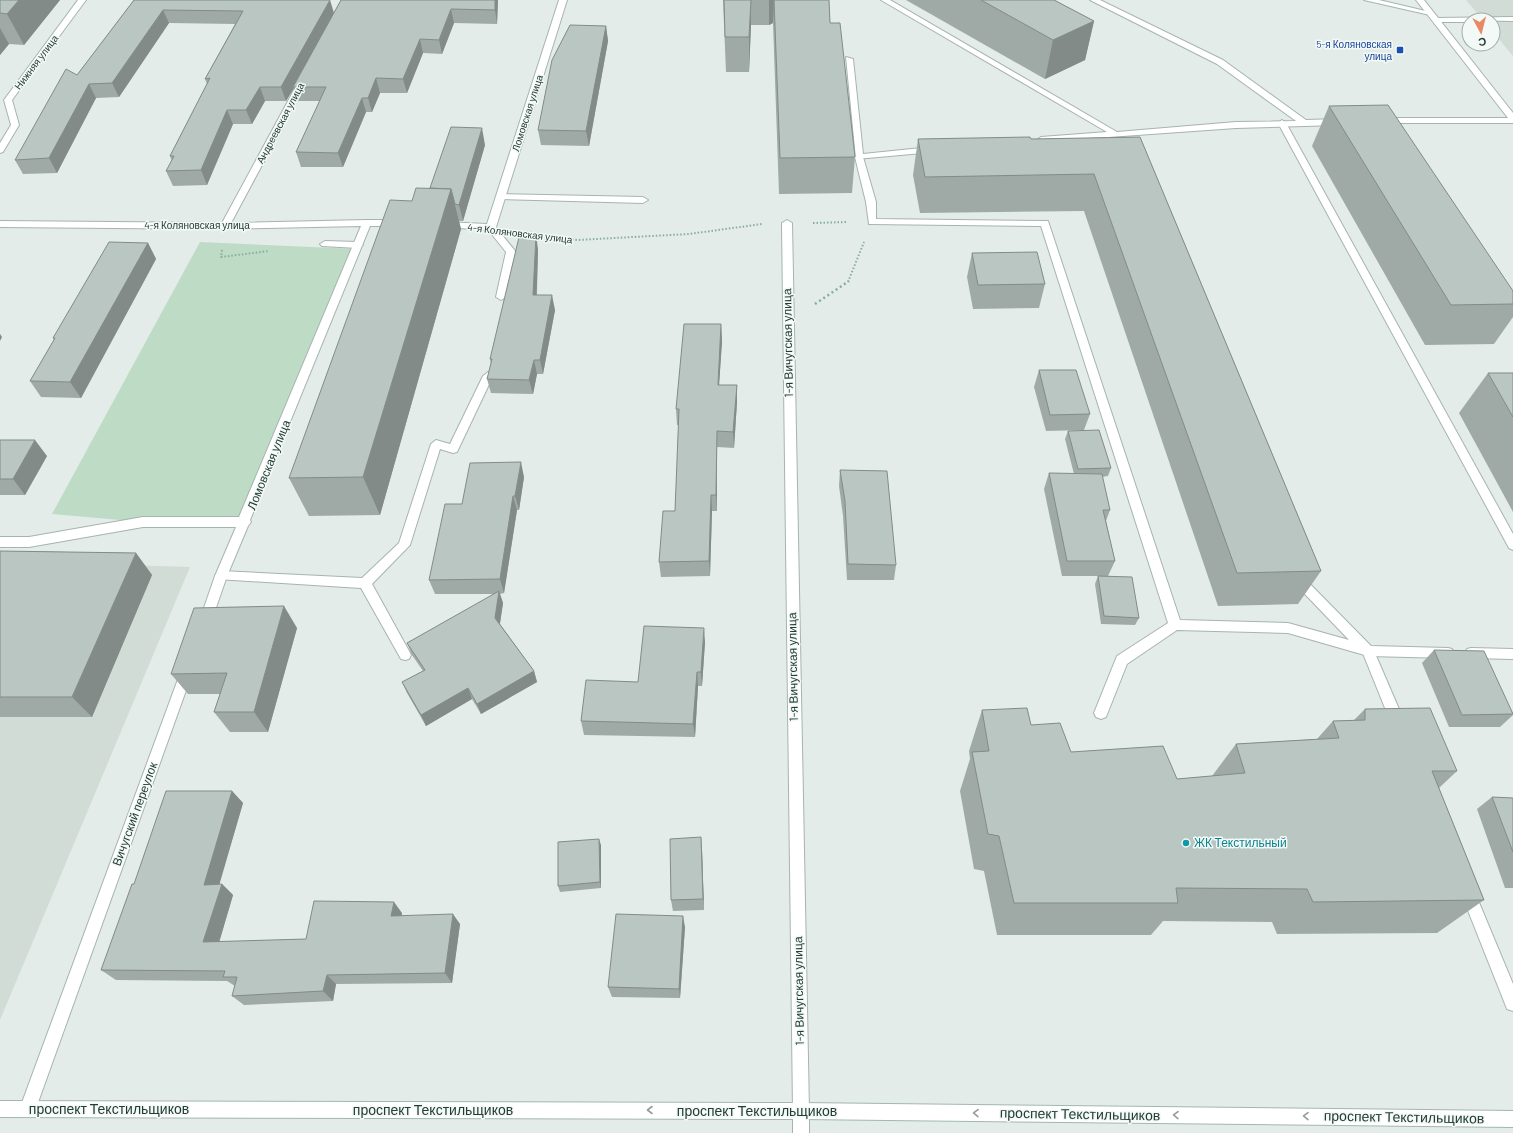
<svg xmlns="http://www.w3.org/2000/svg" width="1513" height="1133" font-family="Barlow,sans-serif">
<style>
.built{fill:#d1dcd7}
.green{fill:#bedbc6}
.lines{fill:none;stroke-linecap:round;stroke-linejoin:round}
.service-casing{stroke:#a6b4af;stroke-width:2}
.minor-casing{stroke:#a6b4af;stroke-width:2}
.tertiary-casing{stroke:#a6b4af;stroke-width:2}
.secondary-casing{stroke:#a2b7b0;stroke-width:2}
.path-far1{stroke:#86ada2;stroke-width:2;stroke-dasharray:1.5 2;stroke-linecap:butt}
.path{stroke:#86ada2;stroke-width:2.5;stroke-dasharray:2 3;stroke-linecap:butt}
.service{fill:#fff;fill-rule:evenodd}
.minor{fill:#fff;fill-rule:evenodd}
.tertiary{fill:#fff;fill-rule:evenodd}
.secondary{fill:#fff;fill-rule:evenodd}
.wall{fill:#9faaa6}
.shaded-wall{fill:#828b87}
.building{fill:#b9c6c1;stroke:#828b87}
.oneway{stroke:#929e9a}
.transit-dot{fill:#1a4fb4;stroke:#f3f9f6;stroke-width:1.5}
.culture-dot{fill:#0f9aa8;stroke:#f3f9f6;stroke-width:1.5}
.labels{text-anchor:middle;stroke-width:3;stroke-linejoin:round;paint-order:stroke}
.far-transit-label{font-size:10px;fill:#164399;stroke:#f3f9f6;text-anchor:end}
.far-street-label{font-size:10px;fill:#243c36;stroke:#f3f9f6}
.street-label{font-size:12px;fill:#243c36;stroke:#f3f9f6}
.culture-label{font-size:12px;fill:#0d838f;stroke:#f3f9f6;text-anchor:start}
.near-street-label{font-size:14px;fill:#243c36;stroke:#f3f9f6}
</style>
<rect width="100%" height="100%" fill="#e3ece8"/>
<g class="built">
<path d="M1466 0H1513V56L1493 32V20H1483Z"/>
<path d="M0 561 190 567 0 1020Z"/>
</g>
<path class="green" d="M200 242 357 249 245 522H143L52 514Z"/>
<g class="lines">
<g class="service-casing">
<g id="service">
<path d="M1364 0H1379L1434 13 1430 15Z"/>
<path d="M1513 17V21L1469 20V22H1436L1432 20 1436 18Z"/>
<path d="M1282 120 1286 123 1513 534V550L1509 548 1278 123Z"/>
<path d="M859 154 863 157 876 202V219L1048 221 1180 620 1288 623 1349 640 1300 589 1294 577 1296 574 1300 572 1304 574 1309 583 1371 646 1448 648 1452 649 1454 653 1452 657 1448 658 1368 656 1288 633 1177 630 1127 664 1106 717 1101 719 1096 717 1094 713 1117 656 1168 623 1041 226 869 224 866 202 855 157Z"/>
<path d="M500 194 643 197 648 200 643 203 497 199V195Z"/>
<path d="M491 224 494 225 516 252 506 297 501 300 496 297 506 252 486 227Z"/>
<path d="M325 241 358 242 363 245 358 248 322 246 320 244Z"/>
<path d="M488 372 493 376 457 452 453 453 440 449 410 545 372 584 409 651 411 655 409 659 405 660 401 659 361 588 217 579 215 576 217 573 221 571 362 578 399 543 431 444 436 440 450 444 483 376Z"/>
<path d="M143 517 147 519 149 522 147 525 143 527 29 547H0V537H29Z"/>
<path d="M1471 648 1513 649V659L1471 658 1467 657 1465 653 1467 649Z"/>
</g>
</g>
<g class="minor-casing">
<g id="minor">
<path d="M78 0H86L12 100 19 125 3 152 0 153V143L11 125 4 100Z"/>
<path d="M559 0H567L496 227 491 230 441 227 439 225 444 222 487 224Z"/>
<path d="M881 0H890L1117 132 1236 122 1296 121 1217 64 1090 0H1100L1223 60 1306 120 1338 119 1342 122 1338 125 1236 128 1038 142 1037 140 1041 137 1107 132Z"/>
<path d="M1416 0H1424L1513 113V123H1381L1380 121 1384 118H1508Z"/>
<path d="M846 57 853 59 863 154 931 147 935 150 934 152 856 159Z"/>
<path d="M300 79 307 81 231 223 367 220H398L403 223 398 226H370L250 520 251 522 248 526 227 576 211 622 209 626 205 627 201 626 199 622 215 576 236 527H143L139 525 137 522 139 519 143 517H239L361 226 225 229 0 227V221L222 223Z"/>
<path d="M787 220 792 223 809 1111 807 1117 801 1119 795 1117 793 1111 782 223Z"/>
<path d="M1368 646 1372 647 1374 651 1405 723 1403 727 1398 729 1393 727 1391 723 1362 651 1364 647Z"/>
<path d="M187 666 192 667 193 671 36 1108 34 1114 28 1116 22 1114 20 1108 181 671 182 667Z"/>
<path d="M1468 886 1473 888 1513 984V1011L1507 1009 1461 893 1463 888Z"/>
</g>
</g>
<g class="tertiary-casing">
<path id="tertiary" d="M801 1103 807 1105 809 1111V1133H793V1111L795 1105Z"/>
</g>
<g class="secondary-casing">
<path id="secondary" d="M0 1101 801 1103 1513 1111V1127L801 1119 0 1117Z"/>
</g>
<g class="path-far1">
<path d="M813 223 848 222"/>
<path d="M527 232 577 240 689 234 762 224"/>
<path d="M222 250 221 257 269 251"/>
<path d="M848 282 864 242"/>
</g>
<path class="path" d="M815 304 849 281"/>
<use href="#service" class="service"/>
<use href="#minor" class="minor"/>
<use href="#tertiary" class="tertiary"/>
<use href="#secondary" class="secondary"/>
</g>
<g class="wall">
<path d="M0 0H60L24 45 9 44 0 55Z"/>
<path d="M134 0 334 13 341 0H498L497 24 454 23 442 54 423 53 407 93H380L372 112H366L343 167H301L296 152 320 101H298L294 88 286 101H265L252 124H233L207 185 173 186 166 171 172 161 170 156 207 84 205 79 235 24 169 23 119 97 96 98 57 173 23 174 15 160 77 75Z"/>
<path d="M723 0H829L830 23 855 157 852 193 779 194 773 23 769 25H751L749 72H726Z"/>
<path d="M906 0H1054L1094 21 1085 60 1045 79Z"/>
<path d="M606 26 608 41 589 146 541 145 538 130Z"/>
<path d="M1329 106 1513 304V317L1494 344 1425 345 1312 146Z"/>
<path d="M1140 137 1321 571 1298 604 1218 606 1084 211 920 213 913 175 918 139H1031Z"/>
<path d="M485 145 463 221H459L461 229 380 515 309 516 289 478 412 201 430 188Z"/>
<path d="M148 243 156 259 81 398 41 397 30 381 54 340 53 338Z"/>
<path d="M538 249 537 295 555 310 543 374H537L533 394 491 393 487 379 491 364 490 359Z"/>
<path d="M972 253 1045 284 1039 308 973 309 967 277Z"/>
<path d="M721 324 722 341 719 385H737V402L734 448 717 447V511H712L710 576 661 577 659 562 675 511 679 425H677L676 409Z"/>
<path d="M1039 370 1090 414 1084 430 1046 431 1034 387Z"/>
<path d="M1488 373H1513V512L1459 413Z"/>
<path d="M1068 431 1111 468 1108 476 1102 477 1110 510 1106 521 1115 561 1108 576 1139 618 1135 625 1101 624 1095 584 1098 576H1062L1044 489 1049 473 1074 474 1065 439Z"/>
<path d="M0 440 47 456 25 495H0Z"/>
<path d="M840 470 896 565 894 580H847L843 516 839 486Z"/>
<path d="M524 477 519 510H517L504 593 500 594 503 603 500 624 534 671 537 682 481 714 472 699 426 726 407 693 402 682 423 671 412 655 407 643 495 594H435L429 580 462 504Z"/>
<path d="M0 551 136 553 152 575 92 717H0Z"/>
<path d="M297 628 268 732H230L214 712 220 694H188L171 674Z"/>
<path d="M705 642 702 686H698L695 737 584 735 581 721 638 682Z"/>
<path d="M1434 650 1513 713V715L1500 727H1449L1422 663Z"/>
<path d="M1365 709 1457 771 1439 788 1484 900 1437 933 1277 934 1272 922 1163 921 1151 935H997L984 871 974 869 960 791 970 759 969 751 982 710 1031 725 1071 752 1177 779 1212 776 1236 744 1317 739 1333 721 1354 720Z"/>
<path d="M232 791 243 803 219 884H222L233 895 219 942 306 939 402 913V916L460 924 452 983 336 984 333 1001 244 1005 232 996 235 986 227 981 116 980 101 970 134 884Z"/>
<path d="M1492 797 1513 798V888H1505L1477 809Z"/>
<path d="M701 837 702 850 704 910 673 911 671 900Z"/>
<path d="M601 845V888L560 892 558 886Z"/>
<path d="M685 927 680 998 612 997 608 987Z"/>
</g>
<g class="shaded-wall">
<path d="M19 0H60L24 45 7 14Z"/>
<path d="M330 0 334 13 293 87 294 88 286 101 281 87Z"/>
<path d="M495 0H498L497 24 495 10Z"/>
<path d="M751 0V25L749 72V37Z"/>
<path d="M769 0H774L773 23 769 25Z"/>
<path d="M451 9 454 23 442 54 439 40Z"/>
<path d="M163 10 169 23 119 97 112 83Z"/>
<path d="M1094 21 1085 60 1045 79 1053 40Z"/>
<path d="M606 26 608 41 589 146 586 131Z"/>
<path d="M0 28 9 44 0 55Z"/>
<path d="M420 39 423 53 407 93 403 79Z"/>
<path d="M376 78 380 93 372 112 368 98Z"/>
<path d="M89 84 96 98 57 173 49 158Z"/>
<path d="M260 87 265 101 252 124 246 110Z"/>
<path d="M362 98 366 112 343 167 338 153Z"/>
<path d="M227 110 233 124 207 185 201 170Z"/>
<path d="M482 128 485 145 463 221 459 205Z"/>
<path d="M451 189 461 229 380 515 363 477Z"/>
<path d="M536 235 538 249 536 310 533 295Z"/>
<path d="M148 243 156 259 81 398 70 382Z"/>
<path d="M552 295 555 310 543 374 540 360Z"/>
<path d="M721 324 722 341 718 401V385Z"/>
<path d="M0 334 2 337 0 341Z"/>
<path d="M534 360 537 374 533 394 529 380Z"/>
<path d="M737 385V402L734 448 733 432Z"/>
<path d="M717 431V511L716 495Z"/>
<path d="M35 440 47 456 25 495 13 479Z"/>
<path d="M521 462 524 477 519 510 515 496Z"/>
<path d="M711 495 712 511 710 576 709 561Z"/>
<path d="M513 496 517 510 504 593 500 579Z"/>
<path d="M136 553 152 575 92 717 72 697Z"/>
<path d="M499 591 503 603 499 629 495 618Z"/>
<path d="M284 606 297 628 268 732 254 712Z"/>
<path d="M704 628 705 642 702 686 701 672Z"/>
<path d="M534 671 537 682 481 714 477 704Z"/>
<path d="M697 672 698 686 695 737 693 724Z"/>
<path d="M468 688 472 699 426 726 421 715Z"/>
<path d="M232 791 243 803 216 896 204 885Z"/>
<path d="M701 837 702 850 704 910 703 899Z"/>
<path d="M599 839 601 845V888L600 882Z"/>
<path d="M222 884 233 895 216 953 203 942Z"/>
<path d="M394 902 402 913 399 927 391 916Z"/>
<path d="M453 914 460 924 452 983 445 973Z"/>
<path d="M683 916 685 927 680 998 679 989Z"/>
<path d="M327 975 336 984 333 1001 323 991Z"/>
</g>
<g class="building">
<path d="M0 0H19L7 14 0 13Z"/>
<path d="M134 0H330L281 87H260L246 110H227L201 170 166 171 174 156H170L210 78 205 79 243 11 163 10 112 83 89 84 49 158 15 160 66 69 77 75Z"/>
<path d="M341 0H495V10L451 9 439 40 420 39 403 79 376 78 368 98H362L338 153 296 152 326 87H293Z"/>
<path d="M724 0H751L749 37H725Z"/>
<path d="M774 0H829L830 23H840L855 157 780 158Z"/>
<path d="M981 0H1054L1094 21 1053 40Z"/>
<path d="M570 25 606 26 586 131 538 130 552 60Z"/>
<path d="M1388 105 1513 291V304L1451 305 1329 106Z"/>
<path d="M451 127 482 128 459 205 455 204 451 189 430 188Z"/>
<path d="M1030 137 1031 139 1140 137 1321 571 1237 573 1094 174 925 177 918 139Z"/>
<path d="M416 188 451 189 363 477 289 478 390 200 412 201Z"/>
<path d="M520 233 536 235 533 295H552L540 360H534L529 380 487 379 492 359H490Z"/>
<path d="M109 242 148 243 70 382 30 381 55 338H53Z"/>
<path d="M1037 252 1045 284 978 285 972 253Z"/>
<path d="M684 324H721L718 385H737L733 432 717 431 716 495H711L709 561 659 562 663 511H675L679 409H676Z"/>
<path d="M1039 370H1076L1090 414 1050 415Z"/>
<path d="M1488 373H1513V417Z"/>
<path d="M1099 430 1111 468 1078 469 1068 431Z"/>
<path d="M0 440H35L13 479H0Z"/>
<path d="M521 462 515 496H513L500 579 429 580 445 504H462L470 463Z"/>
<path d="M840 470 887 471 896 565 848 564 845 501Z"/>
<path d="M1049 473 1102 474 1110 510H1103L1115 561H1067Z"/>
<path d="M0 551 136 553 72 697H0Z"/>
<path d="M1098 576 1132 577 1139 618 1104 616Z"/>
<path d="M499 591 495 618 534 671 477 704 468 688 421 715 402 682 425 670 407 643Z"/>
<path d="M284 606 254 712H214L227 673 171 674 194 608Z"/>
<path d="M644 626 704 628 701 672H697L693 724 581 721 586 680 638 682Z"/>
<path d="M1434 650 1484 651 1513 714 1462 715Z"/>
<path d="M1027 708 1031 725 1060 723 1071 752 1163 746 1177 779 1245 773 1236 744 1339 738 1333 721 1365 720V709L1430 708 1457 771H1432L1484 900 1313 902 1307 889 1176 888 1178 903H1014L999 836 988 834 972 752 989 751 982 710Z"/>
<path d="M166 791H232L204 885 222 884 203 942 306 939 314 901 394 902 391 916 453 914 445 973 327 975 323 991 232 996 237 977H223L225 971 101 970 132 884H134Z"/>
<path d="M1492 797 1513 798V852Z"/>
<path d="M701 837 703 899 671 900 670 839Z"/>
<path d="M599 839 600 882 558 886V842Z"/>
<path d="M616 914 683 916 679 989 608 987Z"/>
</g>
<defs><path id="oneway-chevron" d="M-2-3.5L2.5 0L-2 3.5" fill="none" stroke-width="1.6" stroke-linecap="round" stroke-linejoin="round"/></defs>
<g class="oneway">
<use href="#oneway-chevron" transform="translate(650 1110) rotate(-180)"/>
<use href="#oneway-chevron" transform="translate(976 1113) rotate(-179)"/>
<use href="#oneway-chevron" transform="translate(1176 1115) rotate(-179)"/>
<use href="#oneway-chevron" transform="translate(1306 1116) rotate(-179)"/>
</g>
<rect class="transit-dot" x="1396" y="46" width="8" height="8" rx="2"/>
<circle class="culture-dot" cx="1186" cy="843" r="4"/>
<g class="labels">
<g class="far-transit-label">
<text x="1392" y="48">5-я Коляновская<tspan x="1392" dy="12">улица</tspan></text>
</g>
<g class="far-street-label">
<text transform="translate(36 62) rotate(-53)" y="4">Нижняя улица</text>
<text transform="translate(527 113) rotate(-72)" y="4">Ломовская улица</text>
<text transform="translate(280 123) rotate(-62)" y="4">Андреевская улица</text>
<text x="197" y="229">4-я Коляновская улица</text>
<text transform="translate(520 233) rotate(7)" y="4">4-я Коляновская улица</text>
</g>
<g class="street-label">
<text transform="translate(788 343) rotate(-91)" y="4">1-я Вичугская улица</text>
<text transform="translate(269 465) rotate(-68)" y="4">Ломовская улица</text>
<text transform="translate(793 667) rotate(-91)" y="4">1-я Вичугская улица</text>
<text transform="translate(135 814) rotate(-70)" y="4">Вичугский переулок</text>
<text transform="translate(799 991) rotate(-91)" y="4">1-я Вичугская улица</text>
</g>
<g class="culture-label">
<text x="1194" y="847">ЖК Текстильный</text>
</g>
<g class="near-street-label">
<text x="109" y="1114">проспект Текстильщиков</text>
<text x="433" y="1115">проспект Текстильщиков</text>
<text x="757" y="1116">проспект Текстильщиков</text>
<text transform="translate(1080 1114) rotate(1)" y="5">проспект Текстильщиков</text>
<text transform="translate(1404 1117) rotate(1)" y="5">проспект Текстильщиков</text>
</g>
</g>
<g transform="translate(1481 32) rotate(173)"><circle r="19" fill="#f3f9f6" stroke="#a0ada9"/>
<path d="M0-3L7 15L0 10L-7 15Z" fill="#e88865"/>
<text y="-6" font-size="11" font-weight="bold" text-anchor="middle" fill="#243c36">С</text>
</g>
</svg>
